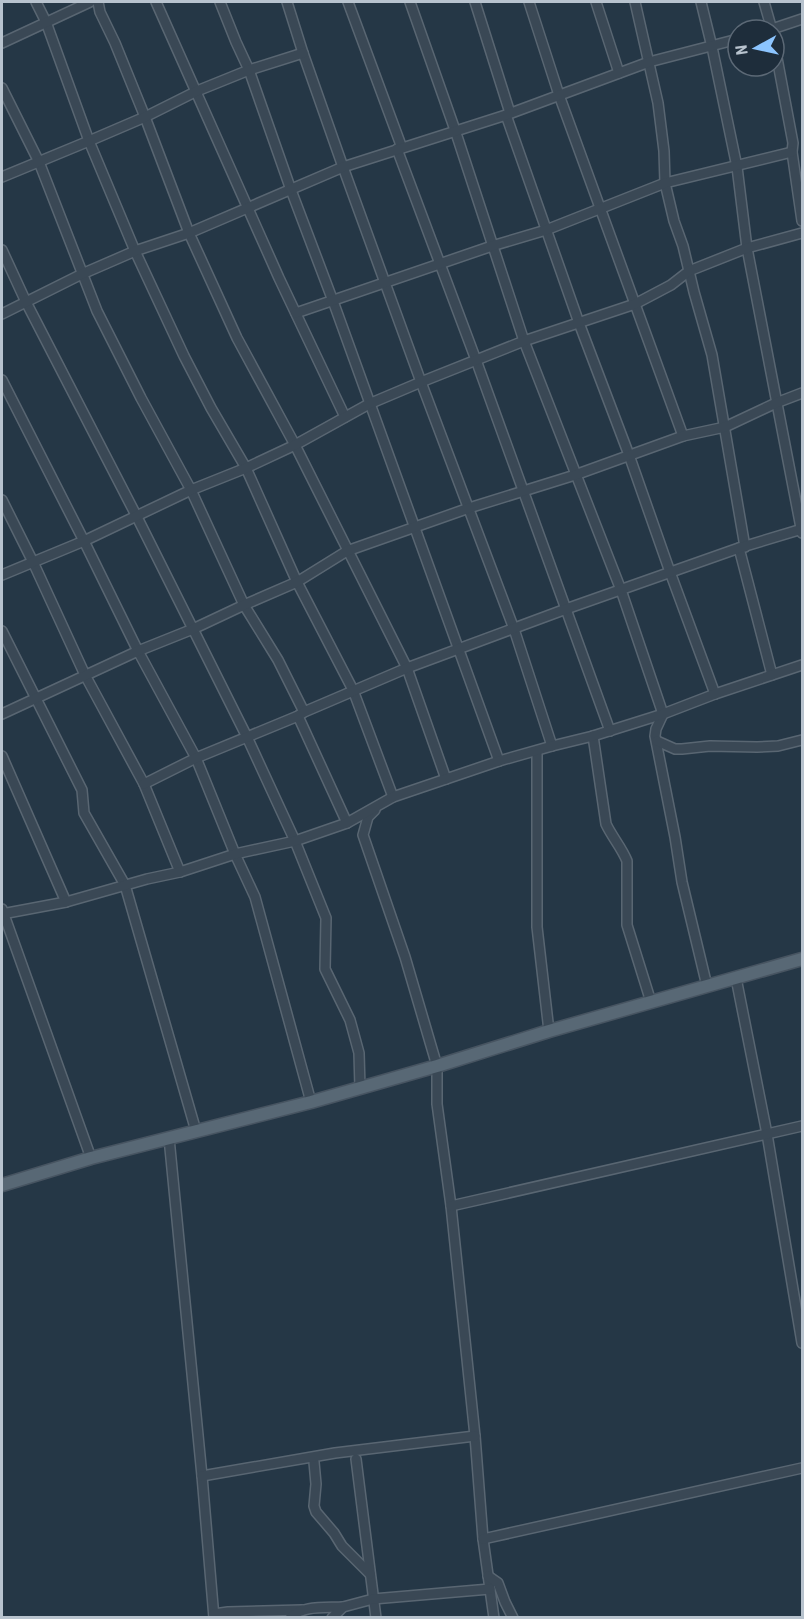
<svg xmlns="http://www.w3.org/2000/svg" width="804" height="1619" font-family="'Roboto Condensed',sans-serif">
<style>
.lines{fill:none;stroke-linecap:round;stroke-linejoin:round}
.minor-casing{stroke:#596672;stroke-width:12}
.major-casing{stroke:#475461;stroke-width:15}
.minor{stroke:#3a4855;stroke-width:9}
.major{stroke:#586875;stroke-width:12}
</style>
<rect width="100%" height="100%" fill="#253746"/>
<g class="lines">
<g class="minor-casing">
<g id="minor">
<path d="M36 2 46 22 89 141 135 251 184 356 211 408 246 468 297 582 353 690 393 797"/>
<path d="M98 2 100 12 115 43 145 117 189 233 237 338 295 445 407 668 446 779"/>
<path d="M156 2 279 278 345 417"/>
<path d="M220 2 236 42 249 70 291 190 333 301 499 761"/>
<path d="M287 2 303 53 343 167 421 382 514 629 552 746"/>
<path d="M348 2 402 148"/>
<path d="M410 2 455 130 524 341 621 590 663 714 656 729 655 736 675 837 682 882 707 986"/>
<path d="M475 2 510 113"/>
<path d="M529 2 559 95 683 436"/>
<path d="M596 2 619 73"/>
<path d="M635 2 658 103 664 151 665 183 674 221 683 246 694 292 712 355 745 547"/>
<path d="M701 2 712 47 737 167 747 248 802 533"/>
<path d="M764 2 772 30"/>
<path d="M769 30 802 19"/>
<path d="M774 42 793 143 792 152 802 221"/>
<path d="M2 43 90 2"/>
<path d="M2 88 39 162 97 311 141 398 191 490 244 605 278 660 304 712"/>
<path d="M506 115 579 323 629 455 670 572 715 694"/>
<path d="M397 149 476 360 610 731"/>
<path d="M2 177 89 141 145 117 197 91 249 70 303 53"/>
<path d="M2 250 26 302 137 517 247 737 295 841 326 918 325 969 350 1020 359 1053 360 1088"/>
<path d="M296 313 492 246 546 230 665 183 792 152"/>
<path d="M2 314 82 274 135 251 189 233 343 167 506 115 649 62 738 39"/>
<path d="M2 380 84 541 138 651 196 758 235 854 255 897 311 1102"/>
<path d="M2 500 33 562 85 675 144 784 180 872"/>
<path d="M739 548 772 675"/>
<path d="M2 575 84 541 191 490 246 468 295 445 369 404 421 382 524 341 635 304 671 285 689 271 747 248 802 233"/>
<path d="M2 631 82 790 84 813 125 885 196 1131"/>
<path d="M2 714 138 651 193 629 244 605 297 582 347 551 469 508 575 475 683 436 725 427 776 403 802 393"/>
<path d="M298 716 347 823"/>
<path d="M593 736 606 824C612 837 622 848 627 861V925L651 1002"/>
<path d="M657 741 675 749H682L710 746 757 747 778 746 802 740"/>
<path d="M537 751V927L549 1031"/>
<path d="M2 756 66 902"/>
<path d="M144 784 196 758 298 716 304 712 407 668 566 609 739 548 802 529"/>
<path d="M375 810 368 817 363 835 405 957 437 1066V1104L451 1206 475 1436 483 1539 494 1618"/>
<path d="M2 909 91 1158"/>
<path d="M2 914 66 902 147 879 180 872 235 854 295 841 347 823 393 797 499 761 552 746 593 736 663 714 715 694 802 665"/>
<path d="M736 978 767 1134 802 1343"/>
<path d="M169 1138 202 1476 214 1618"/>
<path d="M451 1206 802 1126"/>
<path d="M356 1459 376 1618"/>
<path d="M314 1462 316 1484 314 1506 316 1512 334 1533 342 1546 370 1574"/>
<path d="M202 1476 335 1453 475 1436"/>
<path d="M483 1539 802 1468"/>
<path d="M488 1576 498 1583 505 1602 513 1618"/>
<path d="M214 1614 228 1612 302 1610"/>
<path d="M290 1618C302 1605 325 1608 343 1607"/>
<path d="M332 1618 343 1607 373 1599 490 1589"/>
</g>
</g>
<g class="major-casing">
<path id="major" d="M2 1185 91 1158 311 1102 437 1066 549 1031 802 959"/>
</g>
<use href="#minor" class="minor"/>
<use href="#major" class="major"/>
</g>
<rect width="804" height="1619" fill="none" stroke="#b8c3ce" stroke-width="6"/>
<g transform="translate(756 48) rotate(262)"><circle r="28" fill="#1e2d3b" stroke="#5c6976" stroke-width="1.5"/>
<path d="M0-4.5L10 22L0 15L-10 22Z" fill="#8cc5ff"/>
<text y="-9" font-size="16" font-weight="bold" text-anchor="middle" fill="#b8c3ce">N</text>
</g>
</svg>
